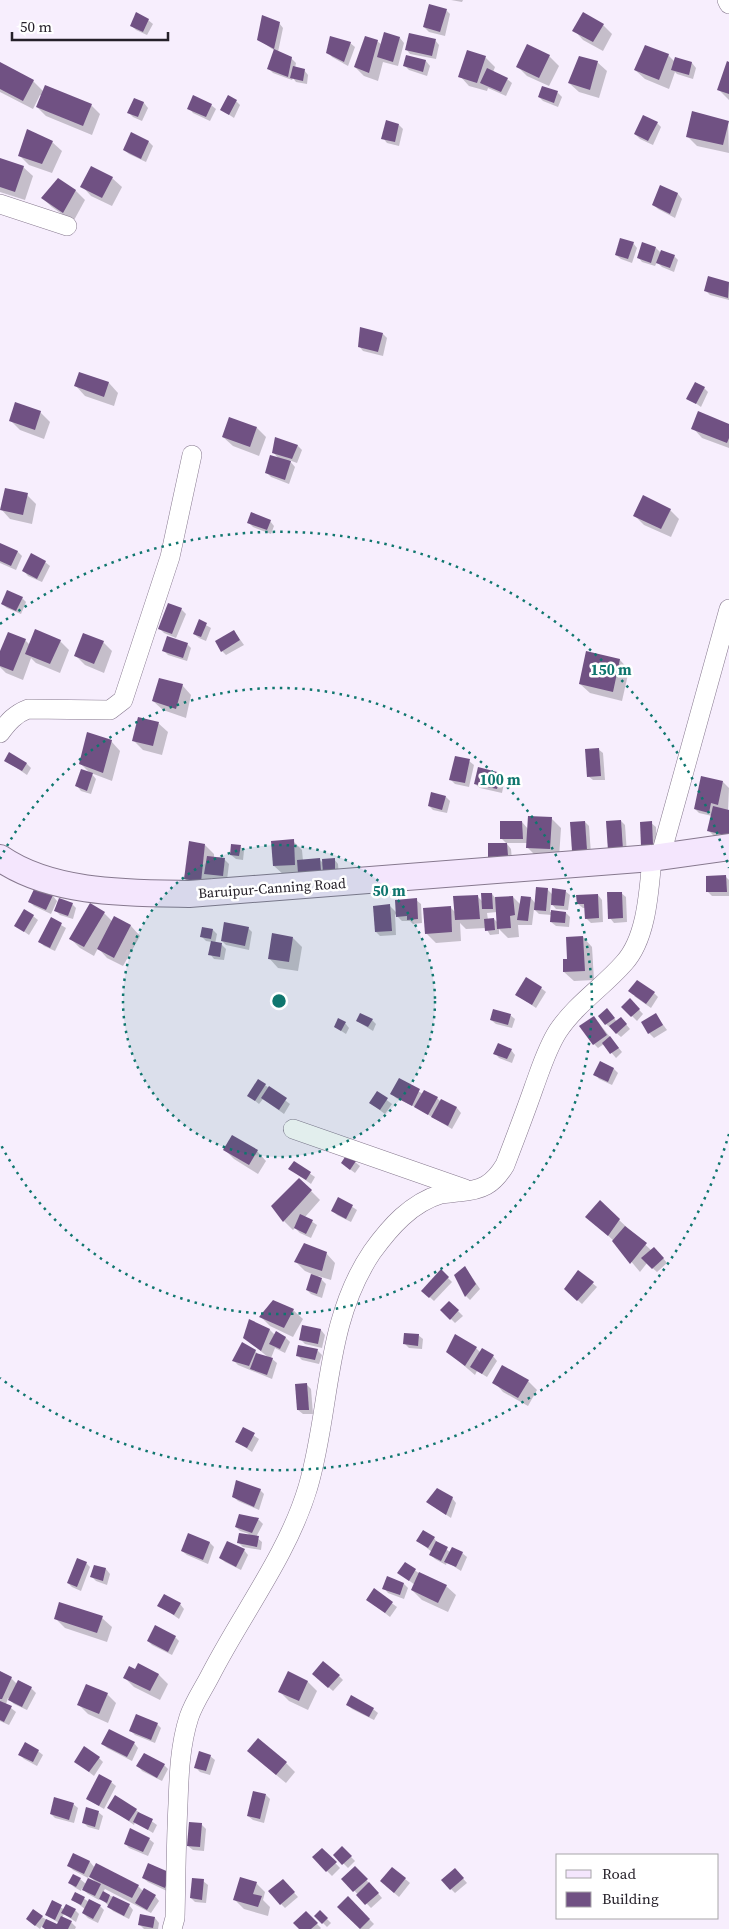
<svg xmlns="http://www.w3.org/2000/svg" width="729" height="1929" font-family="'Source Serif 4',serif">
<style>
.shadow{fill:#0003;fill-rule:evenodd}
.building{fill:#705183}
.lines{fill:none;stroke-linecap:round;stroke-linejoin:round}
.minor-casing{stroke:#86788e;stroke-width:20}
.secondary-casing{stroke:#86788e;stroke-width:28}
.minor{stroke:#fff;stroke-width:19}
.secondary{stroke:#f4e6fd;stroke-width:26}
.ring{fill:none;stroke:#0f766e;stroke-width:2.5;stroke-dasharray:2.5 5}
.labels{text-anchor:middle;stroke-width:5;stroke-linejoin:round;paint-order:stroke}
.street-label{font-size:14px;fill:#252029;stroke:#fff}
.centre{fill:#0f766e;stroke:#fff;stroke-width:2.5}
.ring-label{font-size:15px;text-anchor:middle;font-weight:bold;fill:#0f766e;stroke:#fff;stroke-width:5;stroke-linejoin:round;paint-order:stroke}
</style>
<rect width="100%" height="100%" fill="#f7eefd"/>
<g class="shadow">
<path d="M451 0H463L462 2Z"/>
<path d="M446 10 450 14 445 36 429 32 424 27Z"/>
<path d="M148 20 153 24 147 35 136 30 131 25Z"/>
<path d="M279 23 283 28 278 52 291 58 296 63 295 68 304 70 308 75 307 84 296 82 293 78 292 80 273 73 269 69 275 51 258 39Z"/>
<path d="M603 25 612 34 603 51 583 40 574 30Z"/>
<path d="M400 38 404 43 398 66 383 62 378 81 364 76 355 67 377 41 382 45Z"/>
<path d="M435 40 439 45 436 59 410 54 406 49Z"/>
<path d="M350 43 355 47 348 66 332 57 328 52Z"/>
<path d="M668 55 675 62 692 63 696 68 693 79 677 74 675 72 669 89 645 79 635 70Z"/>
<path d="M407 56 426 61 430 66 427 76 409 70 405 66Z"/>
<path d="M549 56 559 66 549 86 527 76 518 67Z"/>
<path d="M485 57 495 67 493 72 507 79 512 83 506 96 488 88 487 91 469 86 460 76Z"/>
<path d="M597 62 607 71 599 98 579 92 569 83Z"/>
<path d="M729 63V100L719 90Z"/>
<path d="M0 64 33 81 43 91 91 105 100 114 92 135 46 116 37 107 42 96 40 95 33 109 0 92Z"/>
<path d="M557 92 562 97 558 107 543 101 539 97Z"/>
<path d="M135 99 144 103 148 108 142 121 133 117 129 113Z"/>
<path d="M236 101 240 105 234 118 222 110Z"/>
<path d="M211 105 216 109 210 121 193 113 189 108Z"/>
<path d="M728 122 729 153 697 146 687 136Z"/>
<path d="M657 123 661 127 653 145 640 139 635 134Z"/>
<path d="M399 125 403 129 399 146 387 143 383 138Z"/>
<path d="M52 142 62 151 52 173 29 165 20 156Z"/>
<path d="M149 142 153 146 146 162 129 154 124 150Z"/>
<path d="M0 159 23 167 33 176 25 200 0 192Z"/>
<path d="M112 178 122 187 112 206 91 196 82 186Z"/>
<path d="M58 179 76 191 85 200 73 222 52 207 42 198Z"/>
<path d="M660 186 678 194 682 199 675 218 658 209 654 205Z"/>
<path d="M633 243 637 248 632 263 621 259 616 255Z"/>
<path d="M656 248 661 253 674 256 678 260 674 272 662 267 657 262 655 266 642 262 638 257Z"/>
<path d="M709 278 729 283V300L710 295 706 291Z"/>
<path d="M383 334 387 338 383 356 363 351 359 346Z"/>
<path d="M80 373 109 383 118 393 114 406 85 396 76 386Z"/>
<path d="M704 388 708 392 701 407 688 398Z"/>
<path d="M40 412 50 422 44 439 20 430 11 421Z"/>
<path d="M729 425V448L702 438 693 428Z"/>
<path d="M257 428 266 437 259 456 233 446 223 437Z"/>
<path d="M298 446 302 450 297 463 289 460 295 467 289 484 271 477 267 473 280 460 273 452Z"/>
<path d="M27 495 36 504 32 524 10 519 1 509Z"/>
<path d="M670 510 679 519 671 537 644 525 634 515Z"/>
<path d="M270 521 274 526 271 534 253 527 248 522Z"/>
<path d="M0 544 18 552 22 556 16 570 0 563Z"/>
<path d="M45 562 50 566 42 582 28 576 24 571Z"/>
<path d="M22 598 26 602 21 614 7 608 2 604Z"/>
<path d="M181 609 186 614 176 638 164 633 160 629Z"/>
<path d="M199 621 211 628 206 641 199 638 194 634Z"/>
<path d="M234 631 244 645 226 655 222 651Z"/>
<path d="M25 640 30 645 60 641 69 650 60 673 36 663 31 658 23 680 6 673 0 667V654Z"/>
<path d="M103 642 112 651 104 673 85 665 76 656Z"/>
<path d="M187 644 191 648 187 661 168 655 163 650Z"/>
<path d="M587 653 620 660 629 670 622 701 590 693 580 684Z"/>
<path d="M182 685 191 695 186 718 163 710 153 701Z"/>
<path d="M158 723 168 732 162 755 143 750 134 741Z"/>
<path d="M111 741 120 751 112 781 91 773 96 779 91 794 81 791 77 786 91 774 80 763Z"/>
<path d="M598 749 603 753 605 780H593L588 776Z"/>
<path d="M5 760 27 764 31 768 27 775Z"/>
<path d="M469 761 474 765 469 787 455 784 451 780Z"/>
<path d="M500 774 505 778 502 793 480 788 475 784Z"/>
<path d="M723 782 729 788 728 811H729V843L718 840 709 831 712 816 699 813 695 809Z"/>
<path d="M446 797 450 801 447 813 433 810 429 806Z"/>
<path d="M551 818 561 828 559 858 537 857 527 847 528 843H506L502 839 522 822 528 829Z"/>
<path d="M621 821 625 825 627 854 614 855Z"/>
<path d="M585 822 589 826 591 854 578 855 573 850Z"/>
<path d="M651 823 656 827 657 849 647 850Z"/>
<path d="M293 841 302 850 303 861 320 860 324 864 334 859 338 864 339 877 284 875 274 866ZM327 870V872L304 871Z"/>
<path d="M507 844 511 849 512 860 494 861 490 856Z"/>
<path d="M205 845 214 854V858L225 860 229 864 227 880 211 878 210 890 195 888 185 879Z"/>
<path d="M240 846 244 851 243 860 236 859 231 855Z"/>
<path d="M726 877 729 880V896H712L708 892Z"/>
<path d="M36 889 53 896 57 901 51 914 34 906 30 902Z"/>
<path d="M547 889 553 895 565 891 570 895 568 910 556 909 551 903 550 912 566 913 570 917 569 927 556 926 551 922 552 915 539 914 534 909 532 925H518L519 937 508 938 499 929V934L490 935 486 928 466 929 460 923 461 941 436 943 426 933 450 907 456 913 477 896 482 901 492 894 496 899 513 897 521 905 531 898 535 903ZM497 912 498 923 494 919 488 920 487 913Z"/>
<path d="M621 893 626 897 627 922 614 923 610 918Z"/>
<path d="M598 895 602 900 603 922 591 923 586 918V908H583L578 904Z"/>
<path d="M416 900 421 904 422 923 413 924 410 921H402L395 914 396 935 380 936 376 932 390 906 397 913Z"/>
<path d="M72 904 76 908 73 919 60 915 56 911Z"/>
<path d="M104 913 113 922 115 918 131 926 140 936 123 966 107 958 98 948 94 956 80 948 70 938Z"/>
<path d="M33 916 38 920 29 935 16 926Z"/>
<path d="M51 919 66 928 55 951 44 946 40 942Z"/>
<path d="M248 928 252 932 249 950 226 945 222 941Z"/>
<path d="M213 930 217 934 215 944 222 945 226 949 224 960 214 959 210 954 212 942 206 941 202 937Z"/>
<path d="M583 937 592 947 594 980 574 981 564 972 568 960Z"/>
<path d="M293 938 302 947 298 971 278 968 269 958Z"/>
<path d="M541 988 546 992 536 1008 517 995Z"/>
<path d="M654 993 658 997 651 1008 634 996Z"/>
<path d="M630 1000 643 1014 637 1021 623 1007Z"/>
<path d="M611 1014 617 1022 625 1023 630 1029 621 1037 606 1024Z"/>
<path d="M510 1015 515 1019 512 1028 496 1024 491 1020Z"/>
<path d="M656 1015 667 1030 654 1038 649 1033Z"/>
<path d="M372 1020 376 1024 373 1031 357 1021Z"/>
<path d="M598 1022 622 1052 616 1058 604 1044 598 1048 594 1044Z"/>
<path d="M345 1023 349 1028 346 1034 335 1027Z"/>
<path d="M511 1050 515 1055 512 1063 499 1058 495 1053Z"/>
<path d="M600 1063 614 1069 618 1073 612 1085 599 1079 595 1074Z"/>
<path d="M399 1080 423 1094 437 1098 441 1102 442 1100 457 1108 461 1113 452 1129 417 1108 396 1098 392 1094Z"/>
<path d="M265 1085 290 1104 284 1114 263 1099 259 1104 248 1095Z"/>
<path d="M377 1093 392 1104 385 1114 370 1103Z"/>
<path d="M225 1150 257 1151 266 1161 258 1174 234 1159Z"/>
<path d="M355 1162 360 1166 355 1173 347 1167Z"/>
<path d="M294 1163 315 1177 311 1184 290 1169Z"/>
<path d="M299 1179 320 1200 305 1217 317 1225 311 1238 300 1233 295 1228 293 1230 284 1221Z"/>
<path d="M339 1198 357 1210 351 1222 337 1215 333 1211Z"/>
<path d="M600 1202 652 1251 659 1253 667 1263 657 1272 647 1263 640 1272 614 1241 587 1217Z"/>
<path d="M326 1253 335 1263 331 1280 318 1276 326 1284 322 1298 311 1294 307 1290 312 1274 305 1271 296 1262Z"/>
<path d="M465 1267 480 1289 470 1300 466 1296Z"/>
<path d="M441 1271 452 1282 434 1301 423 1291Z"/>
<path d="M578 1271 597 1287 582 1304 565 1289Z"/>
<path d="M449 1302 463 1316 455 1323 442 1310Z"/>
<path d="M293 1310 303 1319 293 1337 270 1326 261 1317Z"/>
<path d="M250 1321 270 1330 275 1335 286 1338 290 1342 285 1353 275 1348 271 1358 277 1363 272 1379 238 1365 234 1361 255 1351 259 1355 269 1358 244 1337Z"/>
<path d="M303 1326 321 1330 325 1335 322 1348 305 1344 300 1339Z"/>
<path d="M418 1335 423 1339 422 1349 409 1348 405 1344Z"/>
<path d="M476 1348 481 1353 493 1356 497 1361 487 1377 477 1371 475 1375 447 1351Z"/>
<path d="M317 1350 322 1355 319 1364 302 1360 297 1355Z"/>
<path d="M528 1381 537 1390 528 1406 503 1392 494 1382Z"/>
<path d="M306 1384 311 1389 313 1414H303L298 1410Z"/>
<path d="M244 1429 259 1439 252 1452 237 1442Z"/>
<path d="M260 1490 264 1494 259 1510 238 1501 233 1496Z"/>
<path d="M452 1498 456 1503 451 1518 427 1502Z"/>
<path d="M240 1515 259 1520 263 1524 256 1537 262 1542 261 1550 243 1547 238 1542 249 1534 240 1531 236 1527Z"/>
<path d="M189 1534 210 1543 214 1547 208 1564 187 1555 182 1551Z"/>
<path d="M434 1538 438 1544 450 1552 462 1553 467 1557 461 1571 447 1562 446 1565 435 1559 431 1555 432 1552 418 1541Z"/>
<path d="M244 1550 248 1555 241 1570 225 1562 220 1558Z"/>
<path d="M86 1563 90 1567 81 1591 72 1587 68 1583Z"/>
<path d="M405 1563 420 1574 446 1586 456 1595 448 1612 422 1600 412 1590 415 1585 399 1573Z"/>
<path d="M95 1566 106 1569 110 1574 107 1585 96 1581 92 1577Z"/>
<path d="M388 1578 404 1584 408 1588 404 1599 388 1593 384 1588Z"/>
<path d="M374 1590 397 1607 390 1617 368 1600Z"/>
<path d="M180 1604 184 1609 179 1619 159 1605Z"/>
<path d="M55 1618H102L112 1627 107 1642 65 1628Z"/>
<path d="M175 1637 179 1641 172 1655 152 1645 148 1641Z"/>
<path d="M139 1665 159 1675 168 1684 160 1700 134 1687 124 1677 136 1671Z"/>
<path d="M0 1673 11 1678 17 1684 31 1688 36 1693 27 1710 14 1704 8 1698 6 1704 16 1712 9 1725 0 1721Z"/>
<path d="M289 1673 308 1682 317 1691 308 1710 289 1701 280 1692Z"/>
<path d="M339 1676 343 1680 333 1691 318 1678Z"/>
<path d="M107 1694 116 1703 108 1723 88 1714 79 1705Z"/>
<path d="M347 1704 373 1709 378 1713 374 1720 352 1709Z"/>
<path d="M157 1724 161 1728 155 1743 135 1735 130 1730Z"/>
<path d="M134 1743 138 1748 132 1761 107 1748 103 1744Z"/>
<path d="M38 1751 43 1755 37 1766 24 1759 20 1755Z"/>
<path d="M210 1756 215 1760 210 1775 200 1772 195 1767Z"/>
<path d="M99 1758 103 1762 94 1776 75 1761Z"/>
<path d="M258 1760 286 1763 295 1772 286 1783Z"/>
<path d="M164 1765 168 1769 162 1781 142 1771 138 1766Z"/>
<path d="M111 1782 116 1786 104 1809 87 1799Z"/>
<path d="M266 1795 270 1799 264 1823 253 1820 248 1816Z"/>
<path d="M73 1804 78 1808 74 1823 55 1818 51 1814Z"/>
<path d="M109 1807 136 1810 157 1825 153 1833 135 1822 134 1825Z"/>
<path d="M98 1812 103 1816 99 1830 88 1827 83 1822Z"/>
<path d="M201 1824 206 1829 204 1851 193 1850 188 1846Z"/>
<path d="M149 1839 154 1843 148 1856 129 1848 125 1843Z"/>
<path d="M342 1848 355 1861 348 1868 335 1855Z"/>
<path d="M322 1849 340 1868 332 1876 314 1858Z"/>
<path d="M74 1855 90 1862 95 1868 138 1886 143 1891 155 1896 159 1901 151 1913 105 1889 103 1892 129 1905 133 1910 129 1919 113 1911 109 1907V1906L100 1898 99 1900 88 1894 82 1888 81 1891 74 1887 70 1883 80 1879 86 1884 97 1883 89 1876 88 1878 73 1870 69 1866Z"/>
<path d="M355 1867 382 1898 371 1908 343 1879Z"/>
<path d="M392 1868 410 1883 399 1897 386 1886Z"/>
<path d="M170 1874 169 1892 148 1882 143 1878Z"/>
<path d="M459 1874 467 1883 455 1893 451 1889Z"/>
<path d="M203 1881 208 1885 206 1903 195 1902 191 1898Z"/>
<path d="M256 1883 265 1892 263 1900 270 1907 268 1916 244 1909 235 1900Z"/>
<path d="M287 1885 298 1897 285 1908 281 1904Z"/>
<path d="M76 1893 89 1902 100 1906 104 1910 98 1923 88 1918 83 1913 85 1909 73 1900Z"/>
<path d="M348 1898 374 1924 369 1929H360L339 1907Z"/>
<path d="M52 1902 65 1910H75L79 1914 76 1922 64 1914 62 1918 71 1922 76 1927 75 1929H45L42 1926 40 1929 32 1923 42 1917 57 1926 59 1923 46 1915Z"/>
<path d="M320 1912 331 1923 327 1927 316 1916Z"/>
<path d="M306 1913 321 1928 320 1929H301Z"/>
<path d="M155 1918 159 1923 158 1929H144L139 1924Z"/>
</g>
<g class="building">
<path d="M429 4 447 9 440 32 423 27Z"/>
<path d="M136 12 149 19 143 32 130 26Z"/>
<path d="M583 12 604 24 593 42 572 31Z"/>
<path d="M262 15 280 22 274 49 292 57 288 77 267 69 274 49 257 40Z"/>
<path d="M384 32 400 37 393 62 377 57Z"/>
<path d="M409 33 436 39 432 56 405 50Z"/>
<path d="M330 36 351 42 344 62 326 53Z"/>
<path d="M365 36 378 40 369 73 354 67Z"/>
<path d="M527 44 550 55 539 78 516 67Z"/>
<path d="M645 45 669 54 659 80 634 70Z"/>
<path d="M467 50 486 56 477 83 458 77Z"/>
<path d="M406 55 426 60 423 72 403 66Z"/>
<path d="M579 56 598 61 590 90 568 83Z"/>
<path d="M675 57 692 62 689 75 671 70Z"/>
<path d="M727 61 729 62V94L717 90Z"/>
<path d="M0 62 34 80 23 101 0 89Z"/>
<path d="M293 66 305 69 303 81 290 78Z"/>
<path d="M487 68 508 78 501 92 480 83Z"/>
<path d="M45 85 92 104 83 126 36 107Z"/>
<path d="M542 86 558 91 554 103 538 97Z"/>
<path d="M193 95 212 104 206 117 187 109Z"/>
<path d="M228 95 237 100 229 115 220 110Z"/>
<path d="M134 98 144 102 138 117 127 113Z"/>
<path d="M692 111 729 121 723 145 686 137Z"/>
<path d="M643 115 658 122 648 141 634 134Z"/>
<path d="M386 120 399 124 395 142 381 139Z"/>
<path d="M27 129 53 141 42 164 18 156Z"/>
<path d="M131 132 149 141 141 159 123 150Z"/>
<path d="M0 158 24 166 15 192 0 187Z"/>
<path d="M91 166 113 177 102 198 80 187Z"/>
<path d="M58 178 76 190 63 213 41 198Z"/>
<path d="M660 185 678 193 670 214 652 205Z"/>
<path d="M620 238 634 242 628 259 615 255Z"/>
<path d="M642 242 656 247 651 263 637 258Z"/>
<path d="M661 250 675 255 670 268 656 263Z"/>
<path d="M708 276 729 282 728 298 704 291Z"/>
<path d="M360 327 383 333 378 352 358 347Z"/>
<path d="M79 372 109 382 104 397 74 386Z"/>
<path d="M695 382 705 387 696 404 686 399Z"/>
<path d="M15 402 41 411 35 430 9 421Z"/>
<path d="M698 411 729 424V438L727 443 691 429Z"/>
<path d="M229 417 257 427 250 447 222 437Z"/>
<path d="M275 437 298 445 292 459 272 453Z"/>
<path d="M270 455 291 461 285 480 265 473Z"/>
<path d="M5 488 28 493 23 515 0 510Z"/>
<path d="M643 495 671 509 661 529 633 516Z"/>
<path d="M251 512 271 520 267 530 247 523Z"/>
<path d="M0 543 18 551 11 566 0 561Z"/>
<path d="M31 553 46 561 37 579 22 571Z"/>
<path d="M7 590 23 597 16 611 1 604Z"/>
<path d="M168 603 182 608 172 634 158 629Z"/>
<path d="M199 619 207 623 201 637 193 634Z"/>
<path d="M35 629 61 640 50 664 25 654Z"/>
<path d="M234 630 240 640 221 652 215 641Z"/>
<path d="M8 632 26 639 13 671 0 666V651Z"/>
<path d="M83 633 104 641 94 664 74 656Z"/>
<path d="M167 636 188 643 183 658 162 651Z"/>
<path d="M586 651 620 659 613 692 579 684Z"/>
<path d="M159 678 183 684 176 709 152 701Z"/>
<path d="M138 717 159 722 153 746 132 741Z"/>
<path d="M87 732 112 740 103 773 79 764Z"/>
<path d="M599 748 601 776 587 777 585 749Z"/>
<path d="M9 752 27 763 22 771 4 761Z"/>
<path d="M455 756 470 759 465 783 449 780Z"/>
<path d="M478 767 501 773 497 789 474 784Z"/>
<path d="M81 769 93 773 87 791 75 786Z"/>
<path d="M701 776 723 781 718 805 711 803 709 813 694 809Z"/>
<path d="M431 792 446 796 442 810 428 806Z"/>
<path d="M713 806 729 810V836L707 831Z"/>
<path d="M528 816 552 817 550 849 526 848Z"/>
<path d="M621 820 623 850 608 851 606 821Z"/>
<path d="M500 821H522L523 839H500Z"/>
<path d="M585 821 587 850 572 851 570 822Z"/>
<path d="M652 821 653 845 641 846 640 822Z"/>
<path d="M294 839 295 865 273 866 271 841Z"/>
<path d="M189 841 205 844 201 882 184 879Z"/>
<path d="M488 843H507L508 856 488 857Z"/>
<path d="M231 844 241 845 239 856 230 855Z"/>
<path d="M207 856 225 858 223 876 204 874Z"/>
<path d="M320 858 321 871 298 873 297 860Z"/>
<path d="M335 858V873L323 874 322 859Z"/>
<path d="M726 875 727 892H706V876Z"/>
<path d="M35 887 53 895 46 910 28 902Z"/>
<path d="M536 887 548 888 546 911 534 910Z"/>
<path d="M552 888 566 890 564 906 551 905Z"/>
<path d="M607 892H622L623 918 608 919Z"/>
<path d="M481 893H492L493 909H482Z"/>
<path d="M598 894 599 918 585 919 584 904H577L576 895Z"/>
<path d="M478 895 480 919 455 920 453 896Z"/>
<path d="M513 896 515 915 510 916 511 928 497 929 495 897Z"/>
<path d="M521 896 531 897 528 921 517 920Z"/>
<path d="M59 898 73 903 68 916 54 911Z"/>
<path d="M417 898 418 919 407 920V916L396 917 395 900Z"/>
<path d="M90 903 105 912 84 947 69 939Z"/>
<path d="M390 904 392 931 375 932 373 906Z"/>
<path d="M451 906 452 932 425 934 423 908Z"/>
<path d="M24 909 34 915 24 932 14 926Z"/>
<path d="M551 910 566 912 565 923 550 922Z"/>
<path d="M114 916 131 925 114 958 97 949Z"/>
<path d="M51 917 62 923 50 948 38 942Z"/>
<path d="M494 918 495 930 485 931 484 919Z"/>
<path d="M224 922 249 927 245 946 221 941Z"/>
<path d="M202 927 213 929 211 939 200 937Z"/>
<path d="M272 933 293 937 289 962 268 959Z"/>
<path d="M583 936 585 971 563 972V959H567L566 937Z"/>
<path d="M211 941 222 943 220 957 208 955Z"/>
<path d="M526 977 542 987 532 1005 515 995Z"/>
<path d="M637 980 655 992 646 1004 628 991Z"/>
<path d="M630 998 640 1009 631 1017 621 1007Z"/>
<path d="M607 1008 615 1018 605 1025 598 1016Z"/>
<path d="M493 1009 511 1014 508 1025 490 1020Z"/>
<path d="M360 1013 373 1019 368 1027 356 1021Z"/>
<path d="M656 1013 663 1025 648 1034 641 1022Z"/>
<path d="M594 1016 607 1035 593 1045 579 1026Z"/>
<path d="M621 1017 627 1024 616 1034 609 1026Z"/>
<path d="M338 1018 346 1022 341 1031 334 1027Z"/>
<path d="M610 1036 619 1048 610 1054 602 1043Z"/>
<path d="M498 1043 512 1049 507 1059 493 1054Z"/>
<path d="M600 1061 614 1068 608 1082 593 1075Z"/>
<path d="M399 1078 420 1089 412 1106 390 1094Z"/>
<path d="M258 1079 266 1084 255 1101 247 1096Z"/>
<path d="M269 1086 287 1098 279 1110 261 1098Z"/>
<path d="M424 1090 438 1097 428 1115 414 1107Z"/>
<path d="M377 1091 388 1098 380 1110 369 1103Z"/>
<path d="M441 1099 457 1107 448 1126 431 1117Z"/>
<path d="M232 1135 258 1150 249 1165 223 1150Z"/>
<path d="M347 1154 356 1161 350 1170 341 1163Z"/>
<path d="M294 1161 311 1172 306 1180 288 1169Z"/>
<path d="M299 1178 312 1190 283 1222 271 1206Z"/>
<path d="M338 1197 353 1205 346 1219 331 1211Z"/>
<path d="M600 1200 620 1219 608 1236 585 1217Z"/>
<path d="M300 1214 313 1220 306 1234 294 1228Z"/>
<path d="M625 1226 647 1243 630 1264 612 1241Z"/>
<path d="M304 1243 327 1252 322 1271 294 1262Z"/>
<path d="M654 1247 664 1258 652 1269 641 1258Z"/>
<path d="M465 1266 476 1284 465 1297 454 1275Z"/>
<path d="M441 1269 449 1277 429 1298 421 1291Z"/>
<path d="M578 1270 594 1282 577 1301 564 1289Z"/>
<path d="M311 1274 322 1278 317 1294 306 1290Z"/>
<path d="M273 1300 294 1309 284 1328 259 1317Z"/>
<path d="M449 1301 459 1310 450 1320 440 1310Z"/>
<path d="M249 1319 270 1329 261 1351 243 1338Z"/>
<path d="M302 1325 321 1329 318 1344 299 1340Z"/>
<path d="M276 1331 286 1337 280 1349 269 1344Z"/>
<path d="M404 1333 419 1334 418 1346 403 1344Z"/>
<path d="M455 1334 477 1347 465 1366 446 1352Z"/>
<path d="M242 1342 256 1350 249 1366 232 1361Z"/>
<path d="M298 1345 318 1349 315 1360 296 1356Z"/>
<path d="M482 1348 494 1355 482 1374 470 1367Z"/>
<path d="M256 1353 273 1358 267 1375 250 1369Z"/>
<path d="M502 1365 529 1380 518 1398 492 1383Z"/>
<path d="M307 1383 309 1410H297L295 1384Z"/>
<path d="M243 1427 255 1433 247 1448 235 1442Z"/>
<path d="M236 1480 261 1489 254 1507 232 1497Z"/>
<path d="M437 1488 453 1497 446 1515 426 1502Z"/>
<path d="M239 1514 259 1518 252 1533 235 1527Z"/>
<path d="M423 1530 435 1537 428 1548 416 1541Z"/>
<path d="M188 1533 210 1542 203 1560 181 1551Z"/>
<path d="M239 1533 259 1536 257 1547 237 1543Z"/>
<path d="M227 1541 245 1549 236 1567 219 1558Z"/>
<path d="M436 1541 448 1547 441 1561 429 1555Z"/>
<path d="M452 1547 463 1552 456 1567 444 1562Z"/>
<path d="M77 1558 87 1562 77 1587 67 1583Z"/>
<path d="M405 1562 416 1569 409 1581 397 1573Z"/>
<path d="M94 1565 106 1568 103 1581 90 1577Z"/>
<path d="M419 1572 447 1585 438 1603 411 1590Z"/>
<path d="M387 1576 404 1583 400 1595 382 1589Z"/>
<path d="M374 1588 393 1602 385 1613 366 1600Z"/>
<path d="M164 1594 181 1603 174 1615 157 1606Z"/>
<path d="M59 1602 103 1616 97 1633 54 1619Z"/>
<path d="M155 1625 176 1636 168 1652 147 1641Z"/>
<path d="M323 1661 340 1675 328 1688 312 1674Z"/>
<path d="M138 1663 159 1674 150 1691 123 1678 129 1666 135 1669Z"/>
<path d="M0 1671 12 1677 2 1699H0Z"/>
<path d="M288 1671 308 1681 299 1701 278 1692Z"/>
<path d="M18 1680 32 1687 22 1707 8 1700Z"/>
<path d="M86 1684 108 1693 99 1714 77 1705Z"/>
<path d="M351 1695 374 1708 369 1717 346 1705Z"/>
<path d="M0 1701 12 1706 4 1722 0 1720Z"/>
<path d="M136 1714 158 1723 151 1740 129 1731Z"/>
<path d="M109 1729 135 1742 127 1757 101 1744Z"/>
<path d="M258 1738 287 1762 276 1775 247 1751Z"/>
<path d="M25 1742 39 1750 33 1762 18 1755Z"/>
<path d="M84 1746 100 1757 89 1772 74 1762Z"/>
<path d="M199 1751 211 1755 206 1771 194 1768Z"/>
<path d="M144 1753 165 1764 157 1778 136 1766Z"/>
<path d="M99 1774 112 1781 99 1806 86 1799Z"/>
<path d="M253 1791 266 1794 260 1819 247 1816Z"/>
<path d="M115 1795 137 1809 129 1821 107 1808Z"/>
<path d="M54 1797 74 1803 69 1820 50 1814Z"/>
<path d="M86 1807 99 1811 95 1827 82 1823Z"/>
<path d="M138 1812 153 1819 148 1830 133 1822Z"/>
<path d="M189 1822 202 1823 200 1847 187 1846Z"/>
<path d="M130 1828 150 1838 143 1852 124 1844Z"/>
<path d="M342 1846 352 1856 342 1865 333 1855Z"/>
<path d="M322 1848 337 1862 326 1872 312 1857Z"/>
<path d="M73 1853 90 1861 84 1874 67 1866Z"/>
<path d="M96 1863 139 1885 132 1898 89 1877Z"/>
<path d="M148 1863 171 1873 165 1888 142 1878Z"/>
<path d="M355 1866 368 1879 353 1892 341 1879Z"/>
<path d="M392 1867 406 1878 394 1893 380 1881Z"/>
<path d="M455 1868 464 1878 450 1890 441 1880Z"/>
<path d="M73 1874 81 1878 76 1887 68 1883Z"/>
<path d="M240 1877 257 1882 253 1894 262 1896 258 1907 233 1900Z"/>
<path d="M88 1878 101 1884 95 1896 82 1890Z"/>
<path d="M192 1878 204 1879 202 1900 190 1898Z"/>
<path d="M283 1879 295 1892 280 1905 268 1891Z"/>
<path d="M369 1882 379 1893 365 1905 356 1895Z"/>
<path d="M144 1888 156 1895 147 1910 135 1903Z"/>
<path d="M103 1891 110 1895 107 1903 99 1899Z"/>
<path d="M75 1892 85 1897 81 1905 71 1900Z"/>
<path d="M113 1896 130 1904 124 1916 107 1907Z"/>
<path d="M348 1896 370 1919 360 1929 337 1907Z"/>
<path d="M89 1899 101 1905 93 1919 82 1913Z"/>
<path d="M52 1900 62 1905 55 1920 45 1915Z"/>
<path d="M66 1904 76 1909 71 1918 61 1913Z"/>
<path d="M33 1909 43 1916 35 1926 26 1919Z"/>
<path d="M320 1910 328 1918 322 1924 314 1916Z"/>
<path d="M306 1911 318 1923 311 1929H299L293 1923Z"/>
<path d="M140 1914 155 1917 153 1928 138 1925Z"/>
<path d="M61 1916 72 1921 68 1929H45L42 1927 46 1919 57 1924Z"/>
</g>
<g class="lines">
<g class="minor-casing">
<g id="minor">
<path d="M727 0 729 4"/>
<path d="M0 204 67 226"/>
<path d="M0 733C8 722 15 714 28 709L110 710 123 700 170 557 192 455"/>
<path d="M660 858 729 609"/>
<path d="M293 1129 465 1189"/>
<path d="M172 1929 175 1918C176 1880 176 1842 178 1804 179 1774 180 1745 189 1717 194 1702 204 1688 211 1674 243 1612 288 1554 308 1487 331 1409 324 1323 372 1252 390 1227 411 1203 441 1194 447 1193 453 1193 459 1192 482 1190 493 1185 505 1165 515 1139 525 1113 534 1087 541 1068 547 1048 558 1031 576 1004 603 987 624 963 647 938 649 890 652 858"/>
</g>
</g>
<g class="secondary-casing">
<path id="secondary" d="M0 858C52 894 129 893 189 894L652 858 729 847"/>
</g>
<use href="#minor" class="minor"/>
<use href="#secondary" class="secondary"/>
</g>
<circle cx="279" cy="1001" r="156" fill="#0f766e" fill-opacity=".12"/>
<g class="ring">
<circle cx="279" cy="1001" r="156"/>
<path d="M0 859A313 313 0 1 1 0 1143"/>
<path d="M729 1134A469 469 0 0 1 0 1378M0 624A469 469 0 0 1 729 868"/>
</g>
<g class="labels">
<g class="street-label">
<text transform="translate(272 888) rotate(-4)" y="5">Baruipur-Canning Road</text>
</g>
</g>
<circle cx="279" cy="1001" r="8" class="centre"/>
<g class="ring-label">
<text x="611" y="675">150 m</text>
<text x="500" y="785">100 m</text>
<text x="389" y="896">50 m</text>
</g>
<rect x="556" y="1854" width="162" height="65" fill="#ffffff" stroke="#a8a6a9"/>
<rect x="566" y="1870" width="25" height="8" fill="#f4e6fd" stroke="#a8a6a9"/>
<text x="602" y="1879" font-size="15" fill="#252029">Road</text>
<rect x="566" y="1892" width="25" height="15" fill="#705183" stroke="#a8a6a9"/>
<text x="602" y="1904" font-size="15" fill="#252029">Building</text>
<path d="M12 32v8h156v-8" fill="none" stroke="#252029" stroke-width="2.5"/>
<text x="20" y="32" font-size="15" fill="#252029" stroke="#ffffff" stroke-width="4" paint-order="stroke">50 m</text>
</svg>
